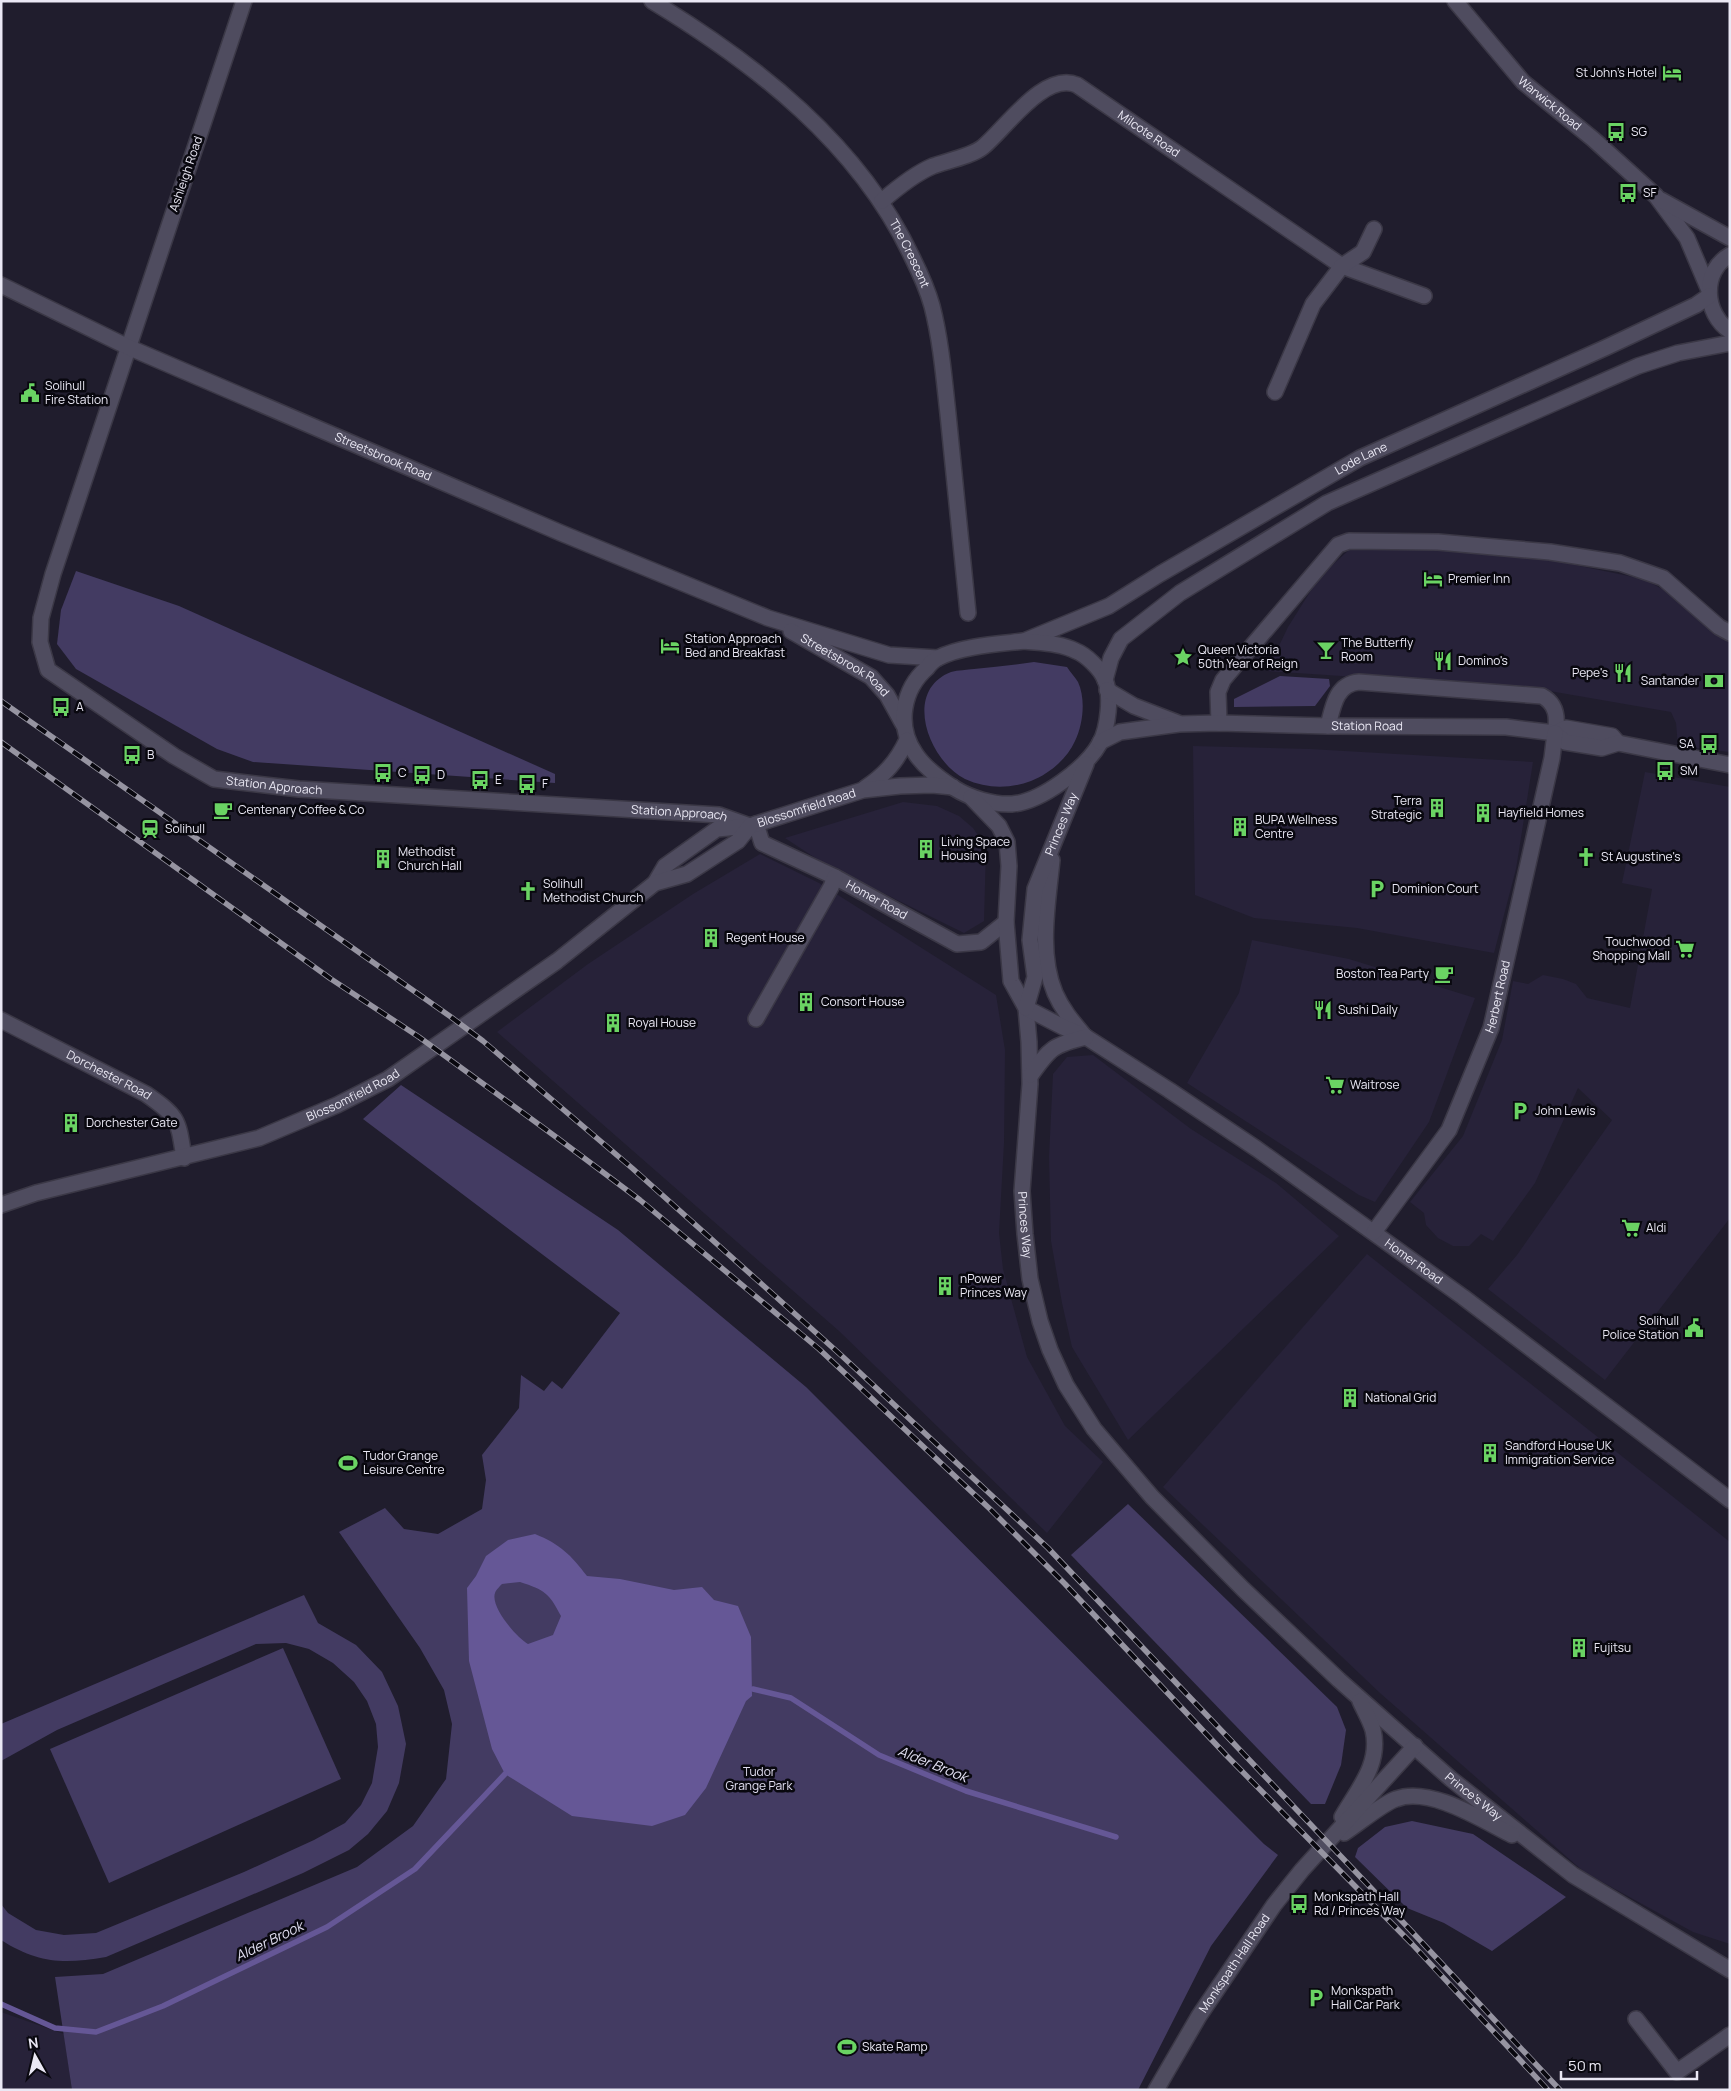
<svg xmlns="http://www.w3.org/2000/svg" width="1731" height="2091" font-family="Manrope,sans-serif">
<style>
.built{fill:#272239}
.green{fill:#433b62}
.water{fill:#655796;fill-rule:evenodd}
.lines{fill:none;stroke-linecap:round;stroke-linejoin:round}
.stream{stroke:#655796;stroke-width:5.5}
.street-casing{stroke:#3b3846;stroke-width:18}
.secondary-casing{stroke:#3b3846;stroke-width:18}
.street{stroke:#4f4c5f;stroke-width:15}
.secondary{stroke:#4f4c5f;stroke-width:15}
.rail-casing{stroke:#9694a1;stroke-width:5.5}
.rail{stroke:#09080f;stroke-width:4;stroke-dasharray:11;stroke-linecap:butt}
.labels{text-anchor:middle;stroke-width:5;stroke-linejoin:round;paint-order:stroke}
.poi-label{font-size:12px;fill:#eae8f4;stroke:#09080f;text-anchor:start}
.street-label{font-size:12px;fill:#eae8f4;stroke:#09080f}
.park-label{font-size:12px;fill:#e2dff2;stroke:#09080f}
.water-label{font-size:14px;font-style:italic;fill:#e1dff1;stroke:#09080f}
</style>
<rect width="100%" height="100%" fill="#201d2d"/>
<g class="built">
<path d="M1357 548H1421L1551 560 1643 579 1676 596 1730 642V752L1678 746 1676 723 1671 712 1538 689 1267 671 1288 627 1315 584 1328 569 1349 550Z"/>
<path d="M1193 746 1310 749 1533 762 1516 869 1494 953 1357 928 1254 918 1195 895Z"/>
<path d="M1645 772 1730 787V1218L1605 1380 1488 1289 1517 1255 1612 1120 1578 1088 1535 1183 1493 1241 1481 1234 1469 1246H1453L1438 1238 1426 1225 1424 1213 1410 1202 1463 1136 1502 1040 1513 981 1528 984 1543 975 1563 979 1576 984 1587 998 1630 1008 1652 889 1622 883Z"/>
<path d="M903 802 937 806 959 816 973 828 986 847 984 921 964 933 826 865 785 838Z"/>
<path d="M760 854 819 883 996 995 1005 1050 1004 1143 999 1233 1003 1269 1027 1357 1065 1426 1103 1462 1047 1533 839 1331 497 1032 588 964 693 894Z"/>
<path d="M1252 940 1349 959 1475 998 1429 1122 1375 1202 1359 1195 1187 1083 1239 993Z"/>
<path d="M1093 1055 1191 1129 1276 1183 1339 1236 1128 1440 1072 1347 1062 1303 1051 1241 1049 1157 1053 1074 1067 1057Z"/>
<path d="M1367 1254 1730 1542V1944L1693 1932 1584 1872 1380 1693 1163 1487Z"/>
<path d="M1 2012 64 2034 72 2090H1Z"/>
</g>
<g class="green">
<path d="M76 571 179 606 555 774V783L253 762 217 749 76 669 57 644 61 610Z"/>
<path d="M1034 662 1067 667C1070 672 1075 677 1078 682 1086 699 1083 725 1075 741 1067 759 1049 774 1031 781 1009 789 987 789 965 779 929 761 902 691 951 672 958 670 967 670 974 669 994 667 1014 665 1034 662Z"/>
<path d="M1280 676 1329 679 1330 686 1315 706 1234 707V699Z"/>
<path d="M401 1085 618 1230 806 1387 1264 1844 1278 1855 1211 1946 1138 2090H72L55 1977 103 1974 357 1867 413 1826 446 1779 452 1724 444 1690 420 1648 339 1532 385 1508 404 1529 438 1534 482 1509 486 1480 482 1455 519 1408 521 1375 544 1391 552 1381 562 1389 620 1313 363 1119Z"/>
<path d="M1128 1504 1337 1707 1346 1730 1341 1765 1325 1804H1311L1071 1555Z"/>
<path d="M304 1595 318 1623 356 1645 382 1672 398 1706 406 1744 399 1783 387 1811 368 1834 349 1850 303 1873 106 1957C64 1964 39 1964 1 1940V1904L8 1913 36 1930 64 1935 96 1933 244 1872 314 1840 345 1823 361 1805 372 1783 378 1747 376 1724 367 1701 354 1682 333 1663 309 1649 286 1643 256 1644 57 1730 1 1761V1724Z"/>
<path d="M283 1648 341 1779 109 1883 50 1749Z"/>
<path d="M1412 1821 1473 1834 1566 1897 1492 1951 1444 1923 1407 1908 1355 1857 1358 1848 1385 1827Z"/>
</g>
<path class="water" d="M535 1534C560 1544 571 1555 587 1576L620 1579 674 1590 702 1587 714 1600 738 1606 751 1637 752 1696 746 1701 706 1788 685 1815 652 1826 572 1816 505 1774 492 1749 469 1661 467 1588 476 1576 486 1556 508 1540ZM520 1582C545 1590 549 1593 561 1616L553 1635 528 1644C517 1638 490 1607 495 1593 496 1590 500 1586 502 1584Z"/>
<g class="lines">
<g class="stream">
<path d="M753 1689 791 1698 879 1755 966 1791 1116 1837"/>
<path d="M1 2004 55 2028 96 2032 163 2006 327 1927 415 1869 505 1774"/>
</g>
<g class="street-casing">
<g id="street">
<path id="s1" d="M652 1C756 64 859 144 912 257 920 273 927 288 932 306 941 341 944 378 948 414 955 480 961 547 968 613"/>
<path id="s2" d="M882 201C897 188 914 174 933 166 947 161 972 156 983 147 1006 128 1044 71 1077 85L1342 266 1424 296"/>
<path d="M1275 392 1313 304 1342 266 1363 252 1374 229"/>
<path d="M1219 723 1218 692 1223 680 1338 545 1349 541 1438 542 1550 552 1620 563 1663 578 1719 627 1730 633"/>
<path d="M1328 726C1333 706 1336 684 1359 682L1542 696C1557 704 1558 718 1555 733"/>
<path id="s3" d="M756 824 762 843 835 877 957 944 981 942 1006 922"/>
<path d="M756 1019 831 887 835 877"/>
<path id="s4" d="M1 1020 146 1094C179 1117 178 1119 184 1158"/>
<path d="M1636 2019 1677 2072 1730 2035"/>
</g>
</g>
<g class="secondary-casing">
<g id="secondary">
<path id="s5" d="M244 1 53 574 41 618 40 642 48 670 174 756 214 779 299 789 719 815 750 826"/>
<path id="s6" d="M1455 1 1523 82 1593 139 1656 196 1687 238 1709 290"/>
<path d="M1661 200 1730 238"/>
<path d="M1730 255C1701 271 1704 314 1730 331"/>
<path id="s7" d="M1 285 128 347 561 533 768 618 889 655 938 658"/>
<path id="s8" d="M791 631 871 677 887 695 903 724"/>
<path id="s9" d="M1024 641 1109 606 1160 574 1360 458 1607 347 1696 305 1709 296"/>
<path d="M1024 641C1041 643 1060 643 1076 651 1086 655 1101 669 1105 680 1112 695 1108 728 1100 743 1086 768 1041 802 1012 804 993 805 970 798 954 788 940 779 924 767 915 753 896 725 903 689 927 668 930 664 934 660 938 658 961 646 998 644 1024 641Z"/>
<path d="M1105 680 1111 658 1121 639 1180 593 1327 503 1638 366 1678 353 1730 343"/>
<path d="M1107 690 1134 706 1178 723"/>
<path d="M1555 733 1566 728 1612 736 1618 743"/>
<path id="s10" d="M1100 742 1120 732 1179 724 1219 723 1328 726 1506 727 1555 733 1565 742 1602 748 1618 743 1730 765"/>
<path d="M865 788C885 775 897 761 907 740"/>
<path id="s11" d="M971 797 999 826 1007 842 1009 866 1006 922 1011 981 1026 1008 1029 1042 1030 1084 1022 1191 1025 1234 1030 1279 1040 1321 1050 1350 1066 1385 1094 1429 1152 1497 1243 1589 1339 1680 1451 1779 1573 1875 1730 1970"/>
<path d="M1052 860C1048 902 1038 953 1055 993 1062 1009 1072 1021 1083 1034"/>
<path id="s12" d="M655 883 665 866 717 829 750 826 863 790 900 786 932 785 953 787"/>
<path id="s13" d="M1026 1008 1063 1027 1086 1037 1169 1090 1257 1149 1463 1297 1730 1500"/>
<path id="s14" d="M1026 1008 1035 977 1030 940 1035 889 1086 764"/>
<path d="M1031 1075C1050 1048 1053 1045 1086 1037"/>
<path id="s15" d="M1 1205 36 1193 259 1138 337 1105 388 1079 557 961 655 883 687 874 738 841 750 826"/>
<path id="s16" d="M1374 1232 1449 1130 1491 1028 1552 758 1555 733"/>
<path d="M1342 1817C1358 1789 1381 1764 1373 1730 1370 1720 1364 1710 1360 1701"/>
<path d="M1344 1833C1357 1825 1383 1803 1396 1799 1430 1786 1482 1820 1512 1835"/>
<path id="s17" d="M1156 2090 1199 2016 1274 1905 1302 1870 1415 1746"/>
</g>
</g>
<use href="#street" class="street"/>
<use href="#secondary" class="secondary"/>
<g class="rail-casing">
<g id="rail">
<path d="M1 701 451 1017 483 1041 632 1168 842 1356 1048 1548 1371 1888 1560 2090"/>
<path d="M1 742 331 979 419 1037 556 1137 640 1200 819 1349 990 1509 1065 1584 1226 1755 1412 1944 1548 2090"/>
</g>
</g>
<use href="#rail" class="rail"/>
</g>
<defs>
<g id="hotel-bare" transform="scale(1.5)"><path d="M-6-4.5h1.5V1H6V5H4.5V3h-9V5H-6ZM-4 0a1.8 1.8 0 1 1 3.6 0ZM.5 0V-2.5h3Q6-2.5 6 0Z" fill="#6ad363" stroke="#09080f" stroke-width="2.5" paint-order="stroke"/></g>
<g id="bus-bare" transform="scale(1.5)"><path d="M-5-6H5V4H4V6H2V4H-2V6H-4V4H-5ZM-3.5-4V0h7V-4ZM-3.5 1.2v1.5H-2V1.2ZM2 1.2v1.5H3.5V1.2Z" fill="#6ad363" stroke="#09080f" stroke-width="2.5" paint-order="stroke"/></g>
<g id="civic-bare" transform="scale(1.5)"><path d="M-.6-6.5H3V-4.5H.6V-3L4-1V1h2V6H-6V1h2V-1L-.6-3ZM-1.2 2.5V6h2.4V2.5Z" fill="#6ad363" stroke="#09080f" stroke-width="2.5" paint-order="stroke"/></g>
<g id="bar-bare" transform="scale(1.5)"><path d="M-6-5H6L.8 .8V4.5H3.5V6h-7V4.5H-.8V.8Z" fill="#6ad363" stroke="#09080f" stroke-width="2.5" paint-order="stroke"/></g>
<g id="sight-bare" transform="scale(1.5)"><path d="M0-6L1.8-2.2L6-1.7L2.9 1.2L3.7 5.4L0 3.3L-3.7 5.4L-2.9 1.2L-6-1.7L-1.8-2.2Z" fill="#6ad363" stroke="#09080f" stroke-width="2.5" paint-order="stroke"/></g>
<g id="restaurant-bare" transform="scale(1.5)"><path d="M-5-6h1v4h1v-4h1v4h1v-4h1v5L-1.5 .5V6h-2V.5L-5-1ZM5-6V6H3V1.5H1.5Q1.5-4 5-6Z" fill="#6ad363" stroke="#09080f" stroke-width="2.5" paint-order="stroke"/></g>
<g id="bank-bare" transform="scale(1.5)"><path d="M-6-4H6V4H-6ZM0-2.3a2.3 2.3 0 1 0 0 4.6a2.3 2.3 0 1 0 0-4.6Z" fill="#6ad363" stroke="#09080f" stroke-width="2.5" paint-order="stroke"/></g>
<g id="building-bare" transform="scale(1.5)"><path d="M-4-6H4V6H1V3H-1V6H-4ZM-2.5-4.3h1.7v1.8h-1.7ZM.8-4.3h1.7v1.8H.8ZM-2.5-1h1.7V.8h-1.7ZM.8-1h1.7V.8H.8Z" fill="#6ad363" stroke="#09080f" stroke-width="2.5" paint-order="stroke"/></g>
<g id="cafe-bare" transform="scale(1.5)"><path d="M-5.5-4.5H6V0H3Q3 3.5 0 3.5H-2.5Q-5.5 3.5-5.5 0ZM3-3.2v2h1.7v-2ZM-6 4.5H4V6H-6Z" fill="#6ad363" stroke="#09080f" stroke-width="2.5" paint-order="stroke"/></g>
<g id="station-bare" transform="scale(1.5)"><path d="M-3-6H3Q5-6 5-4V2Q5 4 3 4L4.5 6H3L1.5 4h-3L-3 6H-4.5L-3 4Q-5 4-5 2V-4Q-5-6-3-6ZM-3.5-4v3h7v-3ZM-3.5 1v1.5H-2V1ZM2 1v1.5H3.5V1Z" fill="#6ad363" stroke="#09080f" stroke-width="2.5" paint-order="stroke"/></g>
<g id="church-bare" transform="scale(1.5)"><path d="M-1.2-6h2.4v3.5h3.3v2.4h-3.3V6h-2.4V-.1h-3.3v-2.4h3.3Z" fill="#6ad363" stroke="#09080f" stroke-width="2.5" paint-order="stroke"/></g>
<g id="parking-bare" transform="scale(1.5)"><path d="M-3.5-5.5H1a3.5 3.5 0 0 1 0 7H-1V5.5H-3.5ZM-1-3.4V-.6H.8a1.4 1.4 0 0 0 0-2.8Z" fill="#6ad363" stroke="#09080f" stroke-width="2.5" paint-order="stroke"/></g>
<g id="supermarket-bare" transform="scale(1.5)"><path d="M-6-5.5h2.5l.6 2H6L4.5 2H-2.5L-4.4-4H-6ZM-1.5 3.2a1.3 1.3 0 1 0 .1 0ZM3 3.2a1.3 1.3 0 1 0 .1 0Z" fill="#6ad363" stroke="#09080f" stroke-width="2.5" paint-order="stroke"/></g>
<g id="stadium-bare" transform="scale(1.5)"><path d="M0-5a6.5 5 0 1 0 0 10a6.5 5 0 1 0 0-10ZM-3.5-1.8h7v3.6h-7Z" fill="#6ad363" stroke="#09080f" stroke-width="2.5" paint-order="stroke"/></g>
</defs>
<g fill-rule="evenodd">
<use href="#hotel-bare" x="1672" y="73"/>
<use href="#bus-bare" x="1616" y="132"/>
<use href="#bus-bare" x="1628" y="193"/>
<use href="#civic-bare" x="30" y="393"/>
<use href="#hotel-bare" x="1433" y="579"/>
<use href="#hotel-bare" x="670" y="646"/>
<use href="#bar-bare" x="1326" y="650"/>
<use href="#sight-bare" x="1183" y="657"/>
<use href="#restaurant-bare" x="1443" y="661"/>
<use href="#restaurant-bare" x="1623" y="673"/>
<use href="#bank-bare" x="1714" y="681"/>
<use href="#bus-bare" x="61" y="707"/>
<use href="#bus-bare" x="1709" y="744"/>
<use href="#bus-bare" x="132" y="755"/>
<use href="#bus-bare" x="1665" y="771"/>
<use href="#bus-bare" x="383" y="773"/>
<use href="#bus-bare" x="422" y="775"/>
<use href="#bus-bare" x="480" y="780"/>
<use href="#bus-bare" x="527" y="784"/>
<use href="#building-bare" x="1437" y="808"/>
<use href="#cafe-bare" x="223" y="810"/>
<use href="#building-bare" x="1483" y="813"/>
<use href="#building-bare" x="1240" y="827"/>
<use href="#station-bare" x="150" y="829"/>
<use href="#building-bare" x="926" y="849"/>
<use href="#church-bare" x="1586" y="857"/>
<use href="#building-bare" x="383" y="859"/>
<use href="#parking-bare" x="1377" y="889"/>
<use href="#church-bare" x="528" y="891"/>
<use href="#building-bare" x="711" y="938"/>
<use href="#supermarket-bare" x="1685" y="949"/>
<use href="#cafe-bare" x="1444" y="974"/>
<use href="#building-bare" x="806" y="1002"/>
<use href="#restaurant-bare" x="1323" y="1010"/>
<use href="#building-bare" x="613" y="1023"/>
<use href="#supermarket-bare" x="1335" y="1085"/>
<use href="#parking-bare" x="1520" y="1111"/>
<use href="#building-bare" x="71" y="1123"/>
<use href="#supermarket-bare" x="1631" y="1228"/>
<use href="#building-bare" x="945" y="1286"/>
<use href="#civic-bare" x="1694" y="1328"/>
<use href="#building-bare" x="1350" y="1398"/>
<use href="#building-bare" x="1490" y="1453"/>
<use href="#stadium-bare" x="348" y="1463"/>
<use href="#building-bare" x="1579" y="1648"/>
<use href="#bus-bare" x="1299" y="1904"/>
<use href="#parking-bare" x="1316" y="1998"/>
<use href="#stadium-bare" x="847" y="2047"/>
</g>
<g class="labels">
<g class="poi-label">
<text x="1657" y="77" text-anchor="end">St John's Hotel</text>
<text x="1631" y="136">SG</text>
<text x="1643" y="197">SF</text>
<text x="45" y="390">Solihull<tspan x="45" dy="14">Fire Station</tspan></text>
<text x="1448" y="583">Premier Inn</text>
<text x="685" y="643">Station Approach<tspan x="685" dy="14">Bed and Breakfast</tspan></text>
<text x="1341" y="647">The Butterfly<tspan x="1341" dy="14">Room</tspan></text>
<text x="1198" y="654">Queen Victoria<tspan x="1198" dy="14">50th Year of Reign</tspan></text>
<text x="1458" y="665">Domino's</text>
<text x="1608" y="677" text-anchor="end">Pepe's</text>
<text x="1699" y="685" text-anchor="end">Santander</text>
<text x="76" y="711">A</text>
<text x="1694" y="748" text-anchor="end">SA</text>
<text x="147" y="759">B</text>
<text x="1680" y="775">SM</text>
<text x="398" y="777">C</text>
<text x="437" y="779">D</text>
<text x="495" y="784">E</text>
<text x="542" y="788">F</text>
<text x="1422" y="805" text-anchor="end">Terra<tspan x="1422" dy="14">Strategic</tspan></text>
<text x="238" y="814">Centenary Coffee &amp; Co</text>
<text x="1498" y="817">Hayfield Homes</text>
<text x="1255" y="824">BUPA Wellness<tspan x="1255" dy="14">Centre</tspan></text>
<text x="165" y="833">Solihull</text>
<text x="941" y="846">Living Space<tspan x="941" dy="14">Housing</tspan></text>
<text x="398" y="856">Methodist<tspan x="398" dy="14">Church Hall</tspan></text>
<text x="1601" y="861">St Augustine's</text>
<text x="543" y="888">Solihull<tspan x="543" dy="14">Methodist Church</tspan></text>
<text x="1392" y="893">Dominion Court</text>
<text x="726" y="942">Regent House</text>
<text x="1670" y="946" text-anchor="end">Touchwood<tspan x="1670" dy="14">Shopping Mall</tspan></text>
<text x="1429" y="978" text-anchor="end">Boston Tea Party</text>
<text x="821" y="1006">Consort House</text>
<text x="1338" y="1014">Sushi Daily</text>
<text x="628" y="1027">Royal House</text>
<text x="1350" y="1089">Waitrose</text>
<text x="1535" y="1115">John Lewis</text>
<text x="86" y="1127">Dorchester Gate</text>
<text x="1646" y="1232">Aldi</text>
<text x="960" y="1283">nPower<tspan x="960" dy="14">Princes Way</tspan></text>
<text x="1679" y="1325" text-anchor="end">Solihull<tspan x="1679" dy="14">Police Station</tspan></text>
<text x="1365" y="1402">National Grid</text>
<text x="1505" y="1450">Sandford House UK<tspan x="1505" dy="14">Immigration Service</tspan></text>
<text x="363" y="1460">Tudor Grange<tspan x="363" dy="14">Leisure Centre</tspan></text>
<text x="1594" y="1652">Fujitsu</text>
<text x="1314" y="1901">Monkspath Hall<tspan x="1314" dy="14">Rd / Princes Way</tspan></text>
<text x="1331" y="1995">Monkspath<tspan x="1331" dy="14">Hall Car Park</tspan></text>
<text x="862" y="2051">Skate Ramp</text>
</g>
<g class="street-label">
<text dy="4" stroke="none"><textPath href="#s6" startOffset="140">Warwick Road</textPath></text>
<text dy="4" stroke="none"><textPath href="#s2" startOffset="321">Milcote Road</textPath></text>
<text transform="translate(186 174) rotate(-71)" y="4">Ashleigh Road</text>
<text dy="4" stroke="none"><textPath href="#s1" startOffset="366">The Crescent</textPath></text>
<text dy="4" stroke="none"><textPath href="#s7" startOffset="419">Streetsbrook Road</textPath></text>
<text dy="4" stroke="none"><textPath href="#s9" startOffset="384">Lode Lane</textPath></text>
<text dy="4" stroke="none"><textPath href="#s8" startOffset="64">Streetsbrook Road</textPath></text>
<text dy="4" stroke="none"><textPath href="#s10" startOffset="270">Station Road</textPath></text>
<text dy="4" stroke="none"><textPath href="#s5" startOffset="962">Station Approach</textPath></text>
<text dy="4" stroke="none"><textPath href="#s12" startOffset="176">Blossomfield Road</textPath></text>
<text dy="4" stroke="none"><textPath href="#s5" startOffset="1368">Station Approach</textPath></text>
<text dy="4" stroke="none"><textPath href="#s14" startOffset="191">Princes Way</textPath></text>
<text dy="4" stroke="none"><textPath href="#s3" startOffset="148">Homer Road</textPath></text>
<text dy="4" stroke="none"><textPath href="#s16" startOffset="269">Herbert Road</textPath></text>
<text dy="4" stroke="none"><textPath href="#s4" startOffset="121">Dorchester Road</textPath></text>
<text dy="4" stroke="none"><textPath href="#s15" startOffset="370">Blossomfield Road</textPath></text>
<text dy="4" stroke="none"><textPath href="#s11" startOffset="446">Princes Way</textPath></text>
<text dy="4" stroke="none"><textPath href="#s13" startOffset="464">Homer Road</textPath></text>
<text dy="4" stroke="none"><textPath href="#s11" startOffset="1194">Prince's Way</textPath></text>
<text dy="4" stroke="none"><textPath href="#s17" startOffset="149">Monkspath Hall Road</textPath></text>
</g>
<g class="park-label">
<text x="759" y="1776">Tudor<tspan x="759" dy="14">Grange Park</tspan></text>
</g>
<g class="water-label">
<text transform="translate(933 1764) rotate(22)" y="5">Alder Brook</text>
<text transform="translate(269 1941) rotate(-26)" y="5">Alder Brook</text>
</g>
</g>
<rect width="1731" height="2091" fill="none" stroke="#eae8f4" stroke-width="5"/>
<g transform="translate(35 2056) rotate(352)" stroke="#09080f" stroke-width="4" paint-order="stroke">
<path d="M0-4L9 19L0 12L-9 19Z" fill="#eae8f4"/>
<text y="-8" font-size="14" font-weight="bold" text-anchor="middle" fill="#eae8f4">N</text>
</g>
<path d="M1561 2071v8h136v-8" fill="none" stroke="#eae8f4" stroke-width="2.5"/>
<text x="1568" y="2071" font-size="15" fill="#eae8f4" stroke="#09080f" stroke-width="4" paint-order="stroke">50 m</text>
</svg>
